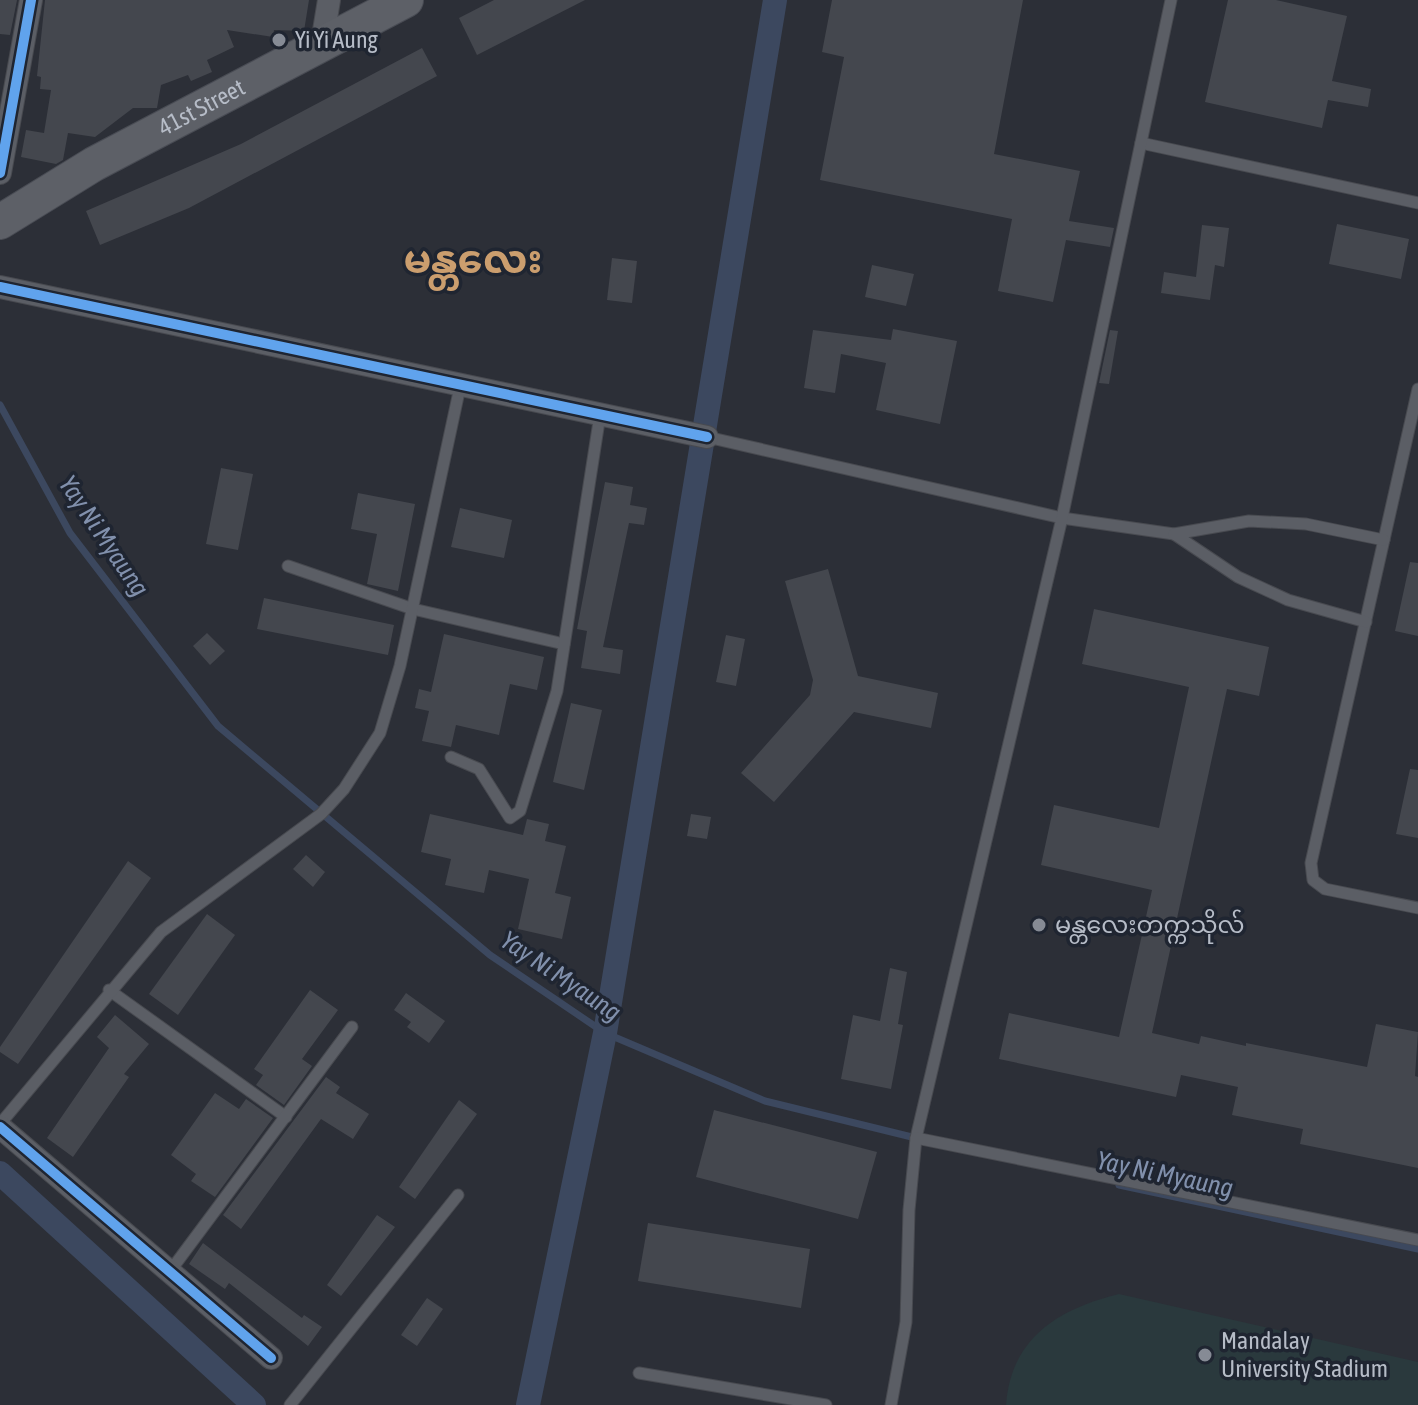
<svg xmlns="http://www.w3.org/2000/svg" width="1418" height="1405" font-family="'Asap Condensed','Noto Sans Myanmar',sans-serif">
<style>
.green{fill:#2a393d}
.lines{fill:none;stroke-linecap:round;stroke-linejoin:round}
.stream{stroke:#3c485f;stroke-width:7}
.canal{stroke:#3c485f;stroke-width:24}
.building{fill:#44474e}
.lane-casing{stroke:#484a50;stroke-width:13}
.street-casing{stroke:#484a50;stroke-width:24}
.primary-casing{stroke:#494c54;stroke-width:36}
.lane{stroke:#5b5e65;stroke-width:11}
.street{stroke:#5b5e65;stroke-width:22}
.primary{stroke:#5d6067;stroke-width:34}
.cycleway-casing{stroke:#1f2531;stroke-width:15}
.cycleway{stroke:#60a3ed;stroke-width:10}
.poi-dot{fill:#868b95;stroke:#1f2531;stroke-width:3}
.labels{text-anchor:middle;stroke-width:7;stroke-linejoin:round;paint-order:stroke}
.poi-label{font-size:24px;fill:#b6bcc7;stroke:#1f2531;text-anchor:start}
.street-label{font-size:24px;fill:#b6bcc7;stroke:#1f2531}
.water-label{font-size:26px;font-style:italic;fill:#8190ac;stroke:#1f2531}
.town-label{font-size:40px;font-weight:bold;fill:#cb9e6e;stroke:#1f2531}
</style>
<rect width="100%" height="100%" fill="#2c2f37"/>
<path class="green" d="M1119 1294 1418 1362V1405H1006C1011 1337 1059 1309 1119 1294Z"/>
<g class="lines">
<g class="stream">
<path d="M0 405 70 533 218 726 490 955 605 1033 765 1101 920 1139"/>
<path d="M1119 1185 1418 1249"/>
</g>
<g class="canal">
<path d="M0 1173 254 1405"/>
<path d="M528 1405 605 1033 775 0"/>
</g>
</g>
<g class="building">
<path d="M0 0H17L10 35 0 34Z"/>
<path d="M45 0H309L304 31 274 30 273 37 227 30 234 47 207 60 212 72 191 81 188 75 161 85 157 108H133L95 137 68 133 63 160 56 164 21 157 26 130 44 133 51 90 40 89 41 77 37 76Z"/>
<path d="M494 0H585L477 55 459 18Z"/>
<path d="M832 0H1023L994 154 1080 171 1069 221 1114 228 1110 247 1066 240 1053 302 998 291 1012 219 820 180 844 57 822 52Z"/>
<path d="M1228 0H1276L1347 16 1332 81 1371 89 1368 107 1328 100 1322 128 1205 102Z"/>
<path d="M422 48 437 76 189 208 100 245 86 211 241 144Z"/>
<path d="M1337 224 1409 239 1401 279 1329 264Z"/>
<path d="M1202 225 1229 228 1224 267 1215 265 1210 300 1161 293 1164 272 1196 277Z"/>
<path d="M612 258 637 261 632 303 607 300Z"/>
<path d="M872 265 914 274 906 306 865 297Z"/>
<path d="M893 329 957 341 940 424 876 410 886 363 841 354 835 393 804 388 813 330 891 340Z"/>
<path d="M1110 330 1118 331 1109 384 1099 383Z"/>
<path d="M221 468 253 474 238 550 206 544Z"/>
<path d="M605 482 633 487 630 505 647 508 644 525 629 523 603 647 623 650 620 674 581 668 587 631 577 629Z"/>
<path d="M358 493 415 504 398 591 367 584 377 534 351 529Z"/>
<path d="M460 508 512 520 504 558 451 547Z"/>
<path d="M1410 562 1418 563V636L1395 631Z"/>
<path d="M828 569 858 676 938 693 931 728 854 712 774 802 741 773 810 695 813 680 785 581Z"/>
<path d="M264 598 394 625 388 655 257 629Z"/>
<path d="M1094 609 1269 647 1259 696 1227 689 1152 1033 1199 1044 1201 1036 1246 1046V1043L1367 1067 1376 1024 1418 1032 1415 1076 1418 1077V1168L1300 1144 1303 1129 1232 1115 1238 1087 1181 1075 1176 1097 999 1059 1009 1013 1119 1037 1152 890 1041 865 1054 805 1159 828 1189 687 1082 664Z"/>
<path d="M207 633 225 651 210 665 193 646Z"/>
<path d="M444 634 544 657 537 690 510 684 499 735 456 725 451 747 422 741 429 711 415 708 419 689 431 692Z"/>
<path d="M726 635 745 639 736 686 716 682Z"/>
<path d="M571 703 602 710 584 790 553 782Z"/>
<path d="M1410 769 1418 770V838L1396 834Z"/>
<path d="M430 814 523 835 527 819 549 824 545 841 566 846 555 893 571 897 562 939 518 929 529 879 489 870 484 893 445 885 451 859 421 852Z"/>
<path d="M691 814 711 817 707 839 687 836Z"/>
<path d="M306 855 325 872 313 887 293 869Z"/>
<path d="M128 861 151 878 18 1064 0 1052V1047Z"/>
<path d="M207 914 235 935 178 1015 149 994Z"/>
<path d="M890 968 907 972 898 1024 903 1025 891 1089 841 1079 853 1015 880 1021Z"/>
<path d="M310 990 338 1010 302 1059 312 1066 284 1105 256 1085 263 1075 254 1069Z"/>
<path d="M406 993 445 1021 429 1043 407 1027 411 1022 394 1010Z"/>
<path d="M115 1015 149 1044 124 1074 129 1077 73 1157 47 1138 109 1048 97 1037Z"/>
<path d="M326 1077 340 1087 336 1093 369 1114 353 1139 321 1119 241 1229 223 1215Z"/>
<path d="M215 1093 239 1109 246 1099 273 1118 215 1197 191 1181 196 1174 171 1155Z"/>
<path d="M459 1100 477 1114 415 1199 399 1187Z"/>
<path d="M714 1110 877 1152 858 1219 696 1177Z"/>
<path d="M377 1215 395 1227 341 1296 327 1285Z"/>
<path d="M648 1223 810 1249 801 1308 638 1281Z"/>
<path d="M203 1243 302 1318 304 1315 322 1327 308 1346 229 1283 225 1289 189 1264Z"/>
<path d="M427 1298 443 1309 417 1346 401 1335Z"/>
</g>
<g class="lines">
<g class="lane-casing">
<g id="lane">
<path d="M1141 143 1418 203"/>
<path d="M1418 389 1311 863 1313 880 1325 889 1418 908"/>
<path d="M707 437 1062 518 1174 534"/>
<path d="M288 566 413 609 564 644"/>
<path d="M1366 622 1288 600 1238 577 1174 534 1249 521 1306 524 1384 540"/>
<path d="M451 757 479 769 510 818 520 811 557 691 600 415"/>
<path d="M109 990 286 1117"/>
<path d="M0 1124 161 932 321 814 344 789 380 733 400 666 460 387"/>
<path d="M916 1138 1062 518 1171 0"/>
<path d="M171 1270 352 1027"/>
<path d="M639 1373 826 1405"/>
<path d="M290 1405 458 1195"/>
<path d="M891 1405 906 1322 909 1210 916 1138 1418 1240"/>
</g>
</g>
<g class="street-casing">
<g id="street">
<path d="M322 43 329 0"/>
<path d="M0 173 31 0"/>
<path d="M0 287 707 437"/>
<path d="M0 1127 271 1358"/>
</g>
</g>
<g class="primary-casing">
<g id="primary">
<path id="s1" d="M0 222 94 164 406 0"/>
</g>
</g>
<use href="#lane" class="lane"/>
<use href="#street" class="street"/>
<use href="#primary" class="primary"/>
<g class="cycleway-casing">
<g id="cycleway">
<path d="M0 173 31 0"/>
<path d="M0 287 707 437"/>
<path d="M0 1127 271 1358"/>
</g>
</g>
<use href="#cycleway" class="cycleway"/>
</g>
<g class="poi-dot">
<circle cx="279" cy="40" r="8"/>
<circle cx="1039" cy="925" r="8"/>
<circle cx="1205" cy="1355" r="8"/>
</g>
<g class="labels">
<g class="poi-label">
<text x="295" y="48">Yi Yi Aung</text>
<text x="1055" y="933">မန္တလေးတက္ကသိုလ်</text>
<text x="1221" y="1349">Mandalay<tspan x="1221" dy="28">University Stadium</tspan></text>
</g>
<g class="street-label">
<text dy="8" stroke="none"><textPath href="#s1" startOffset="232">41st Street</textPath></text>
</g>
<g class="water-label">
<text transform="translate(104 536) rotate(56)" y="9">Yay Ni Myaung</text>
<text transform="translate(561 976) rotate(34)" y="9">Yay Ni Myaung</text>
<text transform="translate(1165 1174) rotate(12)" y="9">Yay Ni Myaung</text>
</g>
<g class="town-label">
<text x="473" y="273">မန္တလေး</text>
</g>
</g>
</svg>
